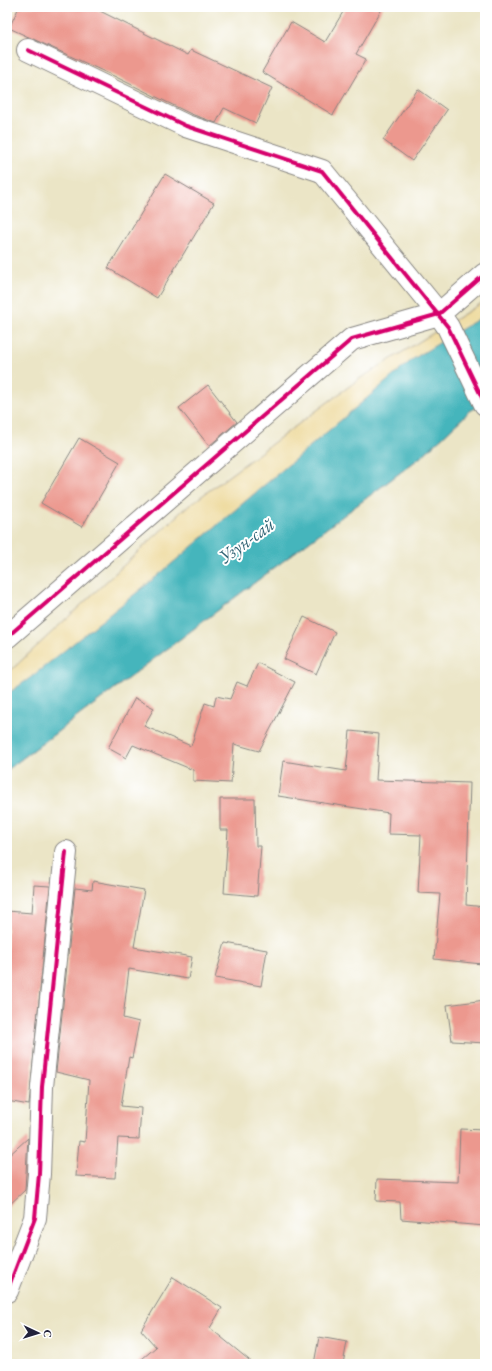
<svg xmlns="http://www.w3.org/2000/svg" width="492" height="1371" font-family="'EB Garamond',serif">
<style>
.sand{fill:#eeda9e;stroke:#887e6c}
.water{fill:#45b5bc;stroke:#346c7c}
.building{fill:#ec988e}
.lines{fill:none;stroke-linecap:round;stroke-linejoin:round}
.minor-casing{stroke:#868480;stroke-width:24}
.tertiary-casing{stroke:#868480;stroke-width:24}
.minor{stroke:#fff;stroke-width:22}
.tertiary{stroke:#fff;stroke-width:22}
.cycleway-casing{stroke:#fff;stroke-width:6}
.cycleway{stroke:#d6006c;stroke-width:4}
.labels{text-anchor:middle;stroke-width:4;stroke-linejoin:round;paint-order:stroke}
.water-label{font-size:19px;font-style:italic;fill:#326475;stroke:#fff}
</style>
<rect width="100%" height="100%" fill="#fff"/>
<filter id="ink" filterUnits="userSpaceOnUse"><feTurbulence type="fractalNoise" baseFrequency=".025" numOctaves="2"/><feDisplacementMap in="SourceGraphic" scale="8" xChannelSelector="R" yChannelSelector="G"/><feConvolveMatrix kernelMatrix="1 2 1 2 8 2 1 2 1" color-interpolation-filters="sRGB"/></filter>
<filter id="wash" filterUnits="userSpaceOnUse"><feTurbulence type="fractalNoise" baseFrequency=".012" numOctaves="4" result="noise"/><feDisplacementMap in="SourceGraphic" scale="16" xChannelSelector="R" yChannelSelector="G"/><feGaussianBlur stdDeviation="0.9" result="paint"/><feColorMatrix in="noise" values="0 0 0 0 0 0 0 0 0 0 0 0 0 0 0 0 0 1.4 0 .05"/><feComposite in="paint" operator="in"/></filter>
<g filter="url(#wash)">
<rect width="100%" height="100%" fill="#ebe5c6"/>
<path class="sand" d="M485 301V401L470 411 422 456 7 770V674L183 510 359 379Z"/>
<path class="water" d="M485 315V401L470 411 422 456 7 770V694L30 678 156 577 413 359Z"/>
<g id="blocks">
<g class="building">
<path d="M19 7H92L188 55 191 50 272 88 256 123 224 108 216 123 191 114 116 77 9 28Z"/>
<path d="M346 7H383L356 54 366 59 333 115 262 72 291 22 325 42Z"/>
<path d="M418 89 447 110 412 161 383 140Z"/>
<path d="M165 174 214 203 157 298 108 268Z"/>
<path d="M208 385 237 422 209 446 179 408Z"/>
<path d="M79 438 120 462 82 527 41 503Z"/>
<path d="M304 617 335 632 316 674 284 659Z"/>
<path d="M258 663 295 682 259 751 234 744 231 783 193 781V770L133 745 126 758 108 748 135 698 154 708 144 726 191 746 205 703 214 706 216 696 230 699 237 682 247 686Z"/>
<path d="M350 731 379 734 376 780 470 783 466 905 485 907V930L482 964 434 959 440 894 418 893 421 835 388 834 389 813 278 796 283 761 346 771Z"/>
<path d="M220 799H255L256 846H261L257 896 224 893 228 830H220Z"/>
<path d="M93 881 144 890 134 947 192 957 188 979 129 969 123 1018 139 1022 132 1058 129 1057 121 1106 141 1108 139 1139 118 1138 115 1178 76 1176 79 1141 85 1142 89 1080 56 1072 75 888 92 890Z"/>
<path d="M34 885 50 886 29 1105 7 1101V911L32 913Z"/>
<path d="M225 943 267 950 261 986 215 978Z"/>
<path d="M485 1000V1043L452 1041 447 1005Z"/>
<path d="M460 1129 485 1130V1226L401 1219 400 1202 376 1201 377 1179 458 1182Z"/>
<path d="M28 1138 25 1190 7 1207V1157Z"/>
<path d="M173 1277 222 1308 210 1328 254 1364H136L156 1347 141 1330Z"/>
<path d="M319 1337 347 1342 343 1364H314Z"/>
</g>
</g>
</g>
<g filter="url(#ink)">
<use href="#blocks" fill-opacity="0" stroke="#868480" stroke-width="1"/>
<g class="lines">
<g class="minor-casing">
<g id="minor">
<path d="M7 637 352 339 439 314 322 171 186 126 28 50"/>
<path d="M7 1291 35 1218 39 1174 42 1087 66 852"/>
</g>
</g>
<g class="tertiary-casing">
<path id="tertiary" d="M485 274 439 314 448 327 485 404"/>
</g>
<use href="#minor" class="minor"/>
<use href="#tertiary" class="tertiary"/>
<g class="cycleway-casing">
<g id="cycleway">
<path d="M28 50 186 126 322 171 448 327 485 404"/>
<path d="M7 637 352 339 439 314 485 274"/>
<path d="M7 1291 35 1218 39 1174 42 1087 66 852"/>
</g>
</g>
<use href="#cycleway" class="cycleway"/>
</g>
</g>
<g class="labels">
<g class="water-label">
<text transform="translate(246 540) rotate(-36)" y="7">Узун-сай</text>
</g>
</g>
<rect width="492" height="1371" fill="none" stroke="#fff" stroke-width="24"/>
<g transform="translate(38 1333) rotate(94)" stroke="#ffffff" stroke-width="3" paint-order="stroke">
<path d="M0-3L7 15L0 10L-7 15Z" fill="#22223b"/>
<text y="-6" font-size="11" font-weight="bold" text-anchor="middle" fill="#22223b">С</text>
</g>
</svg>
